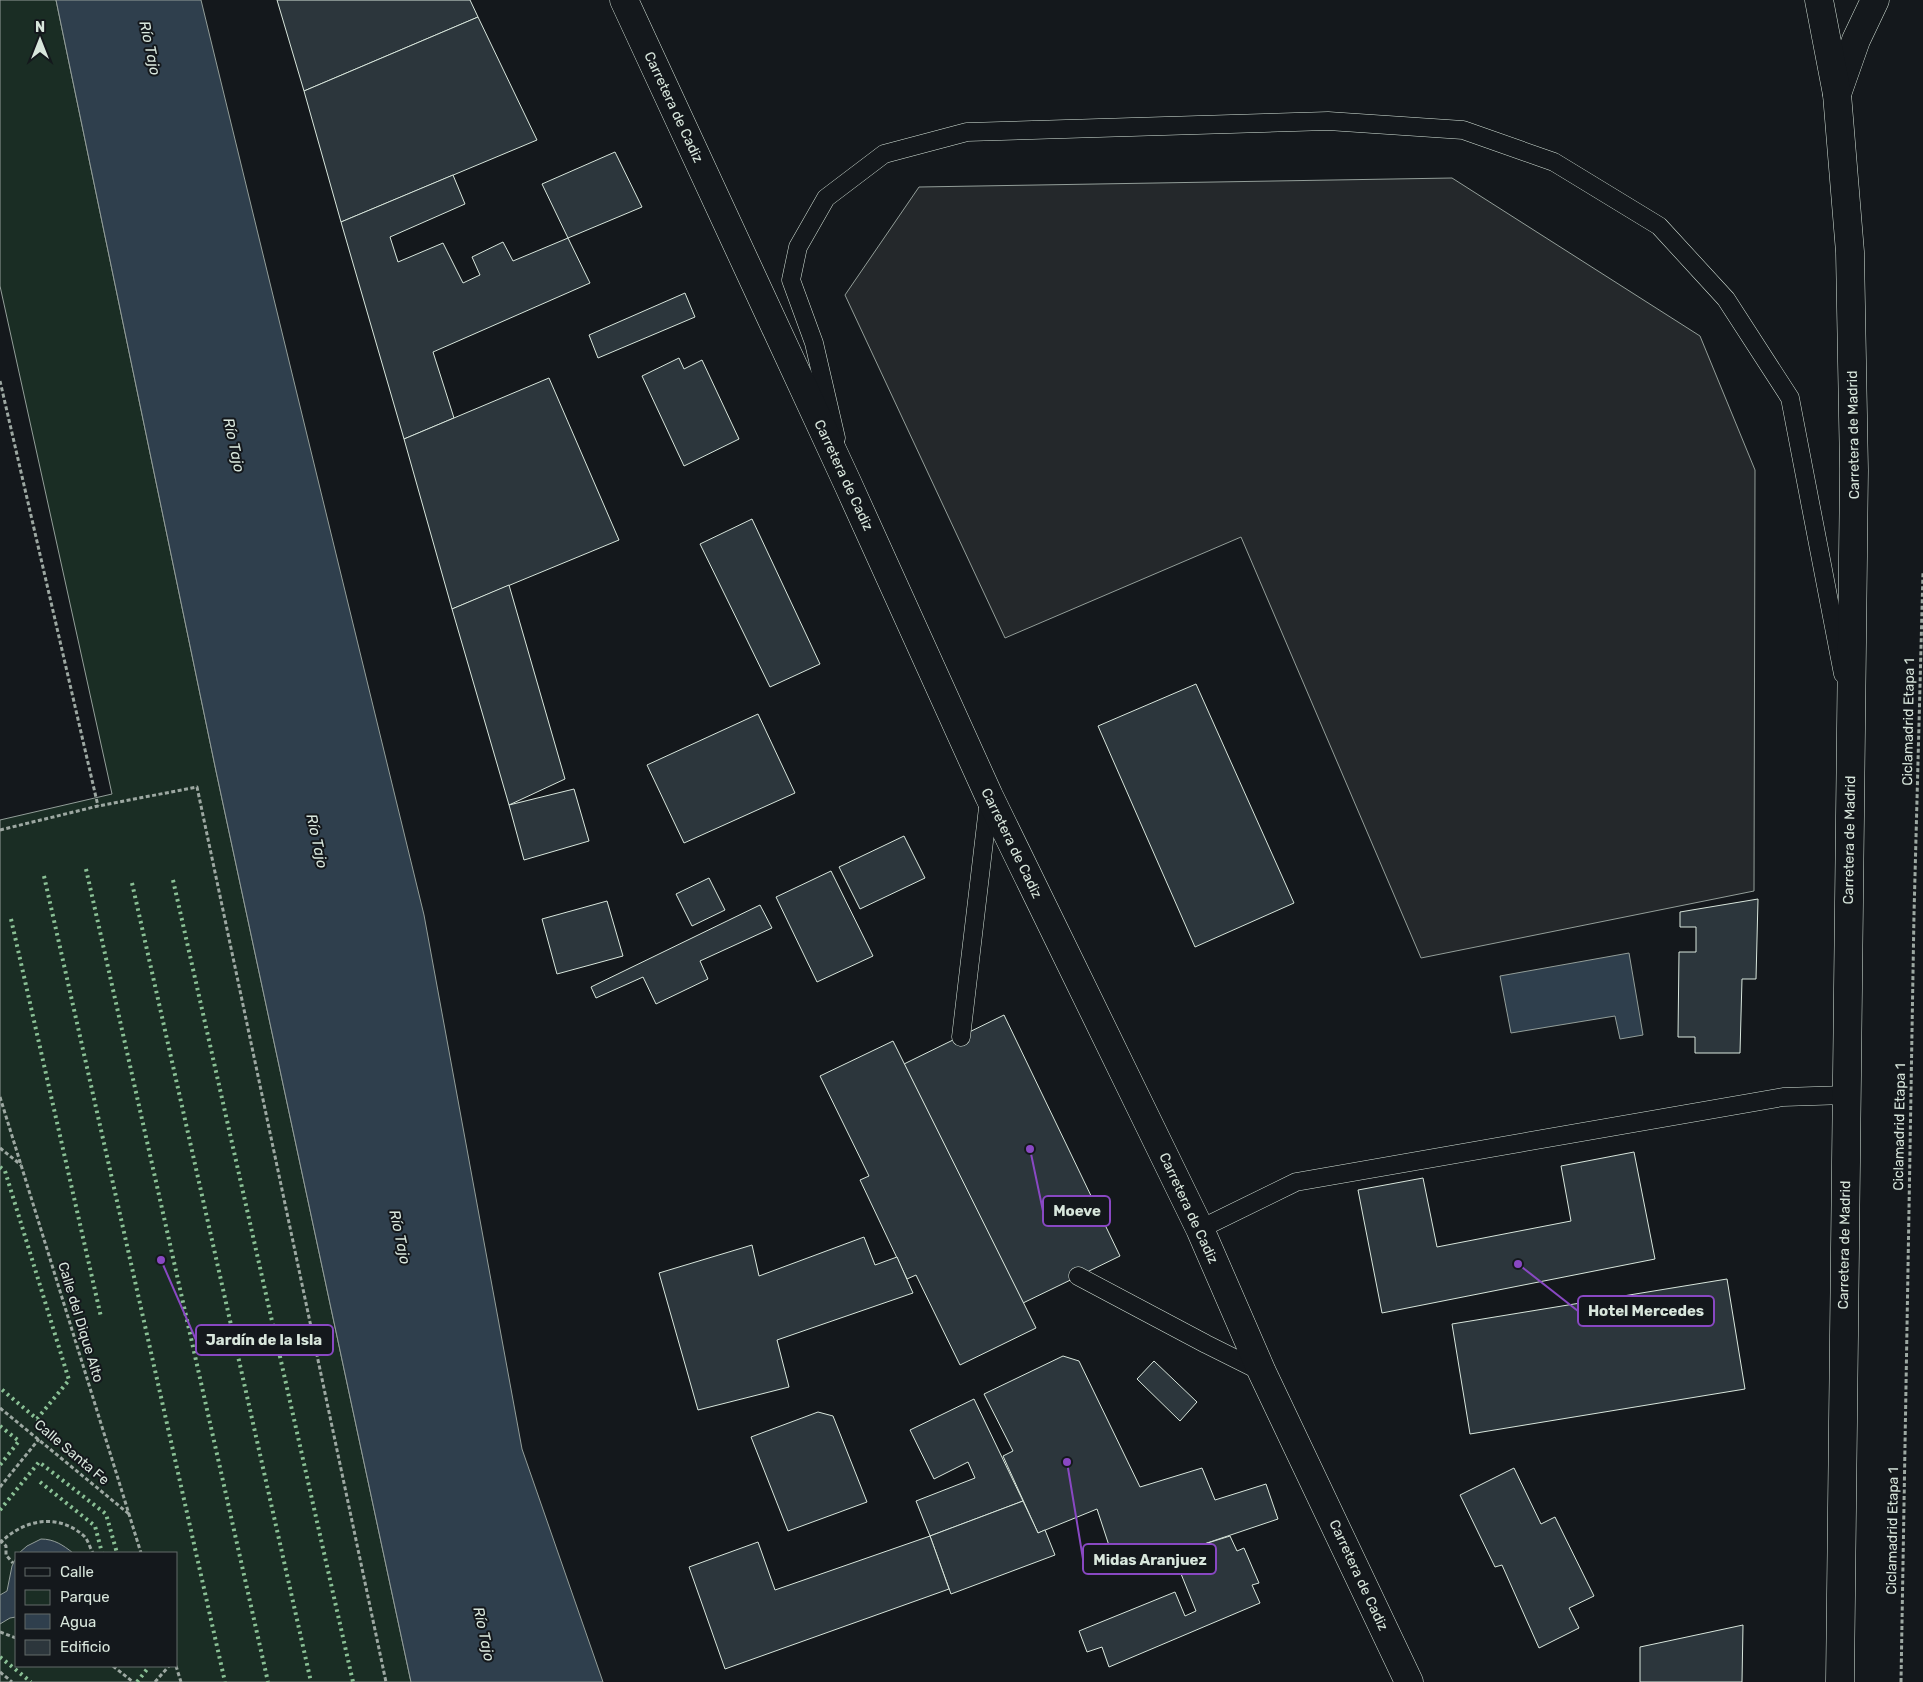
<svg xmlns="http://www.w3.org/2000/svg" width="1923" height="1682" font-family="Rubik,sans-serif">
<style>
.green{fill:#1a2d24;stroke:#939e99;fill-rule:evenodd}
.parking{fill:#24282b;stroke:#939e99}
.water{fill:#2f3f4d;stroke:#939e99}
.building{fill:#2c363c;stroke:#d8e6dc}
.lines{fill:none;stroke-linecap:round;stroke-linejoin:round}
.lane-casing{stroke:#d8e6dc;stroke-width:19}
.street-casing{stroke:#d8e6dc;stroke-width:29}
.secondary-casing{stroke:#d8e6dc;stroke-width:29}
.path{stroke:#9da8a2;stroke-width:3;stroke-dasharray:4 2.5;stroke-linecap:butt}
.lane{stroke:#14181c;stroke-width:18}
.street{stroke:#14181c;stroke-width:28}
.secondary{stroke:#14181c;stroke-width:28}
.hedge{stroke:#8ac095;stroke-width:4;stroke-dasharray:2.5 4;stroke-linecap:butt}
.labels{text-anchor:middle;stroke-width:4;stroke-linejoin:round;paint-order:stroke}
.street-label{font-size:14px;fill:#d8e6dc;stroke:#14181c}
.water-label{font-size:15px;font-style:italic;fill:#d8e6dc;stroke:#14181c}
.leader{fill:none;stroke:#8948c3;stroke-width:2}
.callout-dot{fill:#8948c3;stroke:#14181c;stroke-width:2}
.callout{fill:#14181c;stroke:#8948c3;stroke-width:2}
.callout-label{font-size:15px;text-anchor:middle;font-weight:bold;fill:#d8e6dc}
</style>
<rect width="100%" height="100%" fill="#14181c"/>
<path class="green" d="M0 0H56L216 771 411 1682H0V820L112 794 0 286ZM16 1553H176V1666H16Z"/>
<path class="parking" d="M1452 178 1700 336 1755 470 1754 891 1421 958 1241 537 1005 638 845 295 919 187Z"/>
<g class="water">
<path d="M56 0H201L424 915 522 1449 603 1682H411L216 771Z"/>
<path d="M1629 953 1643 1035 1620 1039 1615 1016 1511 1033 1500 976Z"/>
<path d="M41 1539C54 1539 63 1545 73 1553H19L27 1546Z"/>
<path d="M16 1558V1617L10 1618 0 1624V1595L7 1591 12 1566Z"/>
</g>
<g class="building">
<path d="M277 0H470L478 17 304 91Z"/>
<path d="M478 17 537 140 341 222 304 91Z"/>
<path d="M615 152 642 207 568 238 542 184Z"/>
<path d="M453 175 465 204 390 237 398 262 443 243 463 283 480 275 472 257 503 242 513 261 568 238 590 283 433 352 454 418 404 439 341 222Z"/>
<path d="M685 293 695 317 598 358 589 335Z"/>
<path d="M679 358 684 369 702 360 739 439 684 466 642 376Z"/>
<path d="M549 378 619 540 452 609 404 439Z"/>
<path d="M752 519 820 664 770 687 700 544Z"/>
<path d="M509 585 565 779 509 805 452 609Z"/>
<path d="M1196 684 1294 903 1195 947 1098 726Z"/>
<path d="M758 714 795 793 684 843 647 765Z"/>
<path d="M574 789 589 841 524 860 509 805Z"/>
<path d="M904 836 925 878 860 909 839 867Z"/>
<path d="M831 871 873 956 817 982 776 897Z"/>
<path d="M709 878 725 910 692 926 676 894Z"/>
<path d="M1758 899 1756 979H1742L1740 1053H1695V1037H1678L1679 952H1696V927H1680V912Z"/>
<path d="M607 901 623 956 557 974 542 919Z"/>
<path d="M760 905 772 928 700 961 708 979 656 1004 643 977 596 998 591 987Z"/>
<path d="M1004 1015 1120 1256 1023 1303 904 1064Z"/>
<path d="M893 1041 1036 1328 960 1365 916 1275 907 1279 860 1180 869 1176 820 1076Z"/>
<path d="M1634 1152 1655 1259 1382 1313 1358 1190 1423 1178 1437 1247 1571 1221 1561 1166Z"/>
<path d="M864 1237 875 1265 897 1257 913 1293 777 1340 789 1387 698 1410 659 1273 752 1245 759 1276Z"/>
<path d="M1727 1279 1745 1389 1470 1434 1452 1324Z"/>
<path d="M1063 1356 1079 1361 1140 1487 1202 1468 1215 1500 1266 1484 1278 1519 1118 1573 1097 1509 1038 1533 1003 1456 1013 1451 984 1394Z"/>
<path d="M1154 1361 1197 1402 1180 1421 1137 1379Z"/>
<path d="M974 1399 1023 1501 930 1536 916 1501 975 1478 968 1462 934 1479 910 1430Z"/>
<path d="M818 1412 833 1416 867 1502 788 1531 751 1437Z"/>
<path d="M1514 1468 1541 1524 1555 1517 1594 1596 1569 1608 1579 1628 1539 1648 1502 1565 1495 1567 1460 1495Z"/>
<path d="M1023 1501 1038 1533 1045 1530 1055 1555 951 1594 930 1536Z"/>
<path d="M930 1536 949 1589 725 1669 689 1567 758 1542 775 1590Z"/>
<path d="M1230 1536 1237 1551 1244 1548 1259 1583 1252 1585 1260 1603 1109 1667 1102 1647 1087 1652 1079 1631 1175 1592 1185 1616 1196 1611 1173 1554Z"/>
<path d="M1743 1625 1742 1682H1640V1647Z"/>
</g>
<g class="lines">
<g class="lane-casing">
<g id="lane">
<path d="M836 438 814 343 791 280 798 247 826 198 884 154 967 132 1328 121 1463 130 1554 162 1659 226 1726 299 1790 398 1843 674"/>
<path d="M961 1037 989 799"/>
<path d="M1200 1229 1296 1182 1783 1097 1846 1095"/>
<path d="M1078 1276 1206 1344 1262 1372"/>
</g>
</g>
<g class="street-casing">
<path id="street" d="M1837 94 1856 40 1875 0"/>
</g>
<g class="secondary-casing">
<g id="secondary">
<path d="M624 0 847 482 989 796 1200 1229 1262 1372 1409 1682"/>
<path d="M1819 0 1837 94 1850 252 1854 470 1840 1682"/>
</g>
</g>
<g class="path">
<path d="M0 381 98 806"/>
<path d="M0 830 98 806 197 787 386 1682"/>
<path d="M0 1097 141 1553"/>
<path d="M0 1148 21 1165"/>
<path d="M0 1408 129 1514"/>
<path d="M0 1487 39 1439"/>
<path d="M0 1540 6 1546V1555L13 1563"/>
<path d="M0 1543C23 1520 57 1512 84 1536 88 1540 90 1548 93 1553"/>
<path d="M0 1632 16 1638"/>
<path d="M113 1666 133 1682"/>
<path d="M176 1666 181 1682"/>
<path d="M0 1672 12 1682"/>
<path d="M155 1682 169 1666"/>
<path d="M1901 1682 1914 914 1923 572"/>
</g>
<use href="#lane" class="lane"/>
<use href="#street" class="street"/>
<use href="#secondary" class="secondary"/>
<g class="hedge">
<path d="M86 869 268 1682"/>
<path d="M44 876 225 1682"/>
<path d="M173 880 353 1682"/>
<path d="M132 883 311 1682"/>
<path d="M11 919 101 1317"/>
<path d="M0 1167 5 1171 69 1380 37 1419 0 1388"/>
<path d="M0 1426 19 1441 0 1465"/>
<path d="M40 1482 95 1526 102 1553"/>
<path d="M0 1510 39 1462 106 1514 117 1553"/>
<path d="M0 1657 31 1682"/>
<path d="M137 1682 148 1668V1666"/>
</g>
</g>
<g class="labels">
<g class="street-label">
<text transform="translate(674 107) rotate(65)" y="5">Carretera de Cadiz</text>
<text transform="translate(1853 435) rotate(-91)" y="5">Carretera de Madrid</text>
<text transform="translate(844 475) rotate(65)" y="5">Carretera de Cadiz</text>
<text transform="translate(1908 722) rotate(-89)" y="5">Ciclamadrid Etapa 1</text>
<text transform="translate(1849 840) rotate(-89)" y="5">Carretera de Madrid</text>
<text transform="translate(1012 843) rotate(64)" y="5">Carretera de Cadiz</text>
<text transform="translate(1899 1127) rotate(-89)" y="5">Ciclamadrid Etapa 1</text>
<text transform="translate(1189 1208) rotate(65)" y="5">Carretera de Cadiz</text>
<text transform="translate(1844 1245) rotate(-89)" y="5">Carretera de Madrid</text>
<text transform="translate(81 1322) rotate(73)" y="5">Calle del Dique Alto</text>
<text transform="translate(72 1452) rotate(40)" y="5">Calle Santa Fe</text>
<text transform="translate(1892 1531) rotate(-89)" y="5">Ciclamadrid Etapa 1</text>
<text transform="translate(1359 1575) rotate(65)" y="5">Carretera de Cadiz</text>
</g>
<g class="water-label">
<text transform="translate(150 48) rotate(78)" y="5">Río Tajo</text>
<text transform="translate(234 445) rotate(78)" y="5">Río Tajo</text>
<text transform="translate(317 841) rotate(78)" y="5">Río Tajo</text>
<text transform="translate(400 1237) rotate(78)" y="5">Río Tajo</text>
<text transform="translate(484 1634) rotate(78)" y="5">Río Tajo</text>
</g>
</g>
<path class="leader" d="M1030 1149L1043 1211M1518 1264L1578 1311M161 1260L196 1340M1067 1462L1083 1559"/>
<g class="callout-dot">
<circle cx="1030" cy="1149" r="5"/>
<circle cx="1518" cy="1264" r="5"/>
<circle cx="161" cy="1260" r="5"/>
<circle cx="1067" cy="1462" r="5"/>
</g>
<g class="callout">
<rect x="1043" y="1196" width="67" height="30" rx="5"/>
<rect x="1578" y="1296" width="136" height="30" rx="5"/>
<rect x="196" y="1325" width="137" height="30" rx="5"/>
<rect x="1083" y="1544" width="133" height="30" rx="5"/>
</g>
<g class="callout-label">
<text x="1077" y="1216">Moeve</text>
<text x="1646" y="1316">Hotel Mercedes</text>
<text x="264" y="1345">Jardín de la Isla</text>
<text x="1150" y="1565">Midas Aranjuez</text>
</g>
<rect x="15" y="1552" width="162" height="115" fill="#14181c" stroke="#626a69"/>
<rect x="25" y="1568" width="25" height="8" fill="#14181c" stroke="#626a69"/>
<text x="60" y="1577" font-size="15" fill="#d8e6dc">Calle</text>
<rect x="25" y="1590" width="25" height="15" fill="#1a2d24" stroke="#626a69"/>
<text x="60" y="1602" font-size="15" fill="#d8e6dc">Parque</text>
<rect x="25" y="1614" width="25" height="15" fill="#2f3f4d" stroke="#626a69"/>
<text x="60" y="1627" font-size="15" fill="#d8e6dc">Agua</text>
<rect x="25" y="1640" width="25" height="15" fill="#2c363c" stroke="#626a69"/>
<text x="60" y="1652" font-size="15" fill="#d8e6dc">Edificio</text>
<g transform="translate(40 40)" stroke="#14181c" stroke-width="4" paint-order="stroke">
<path d="M0-4L9 19L0 12L-9 19Z" fill="#d8e6dc"/>
<text y="-8" font-size="14" font-weight="bold" text-anchor="middle" fill="#d8e6dc">N</text>
</g>
</svg>
